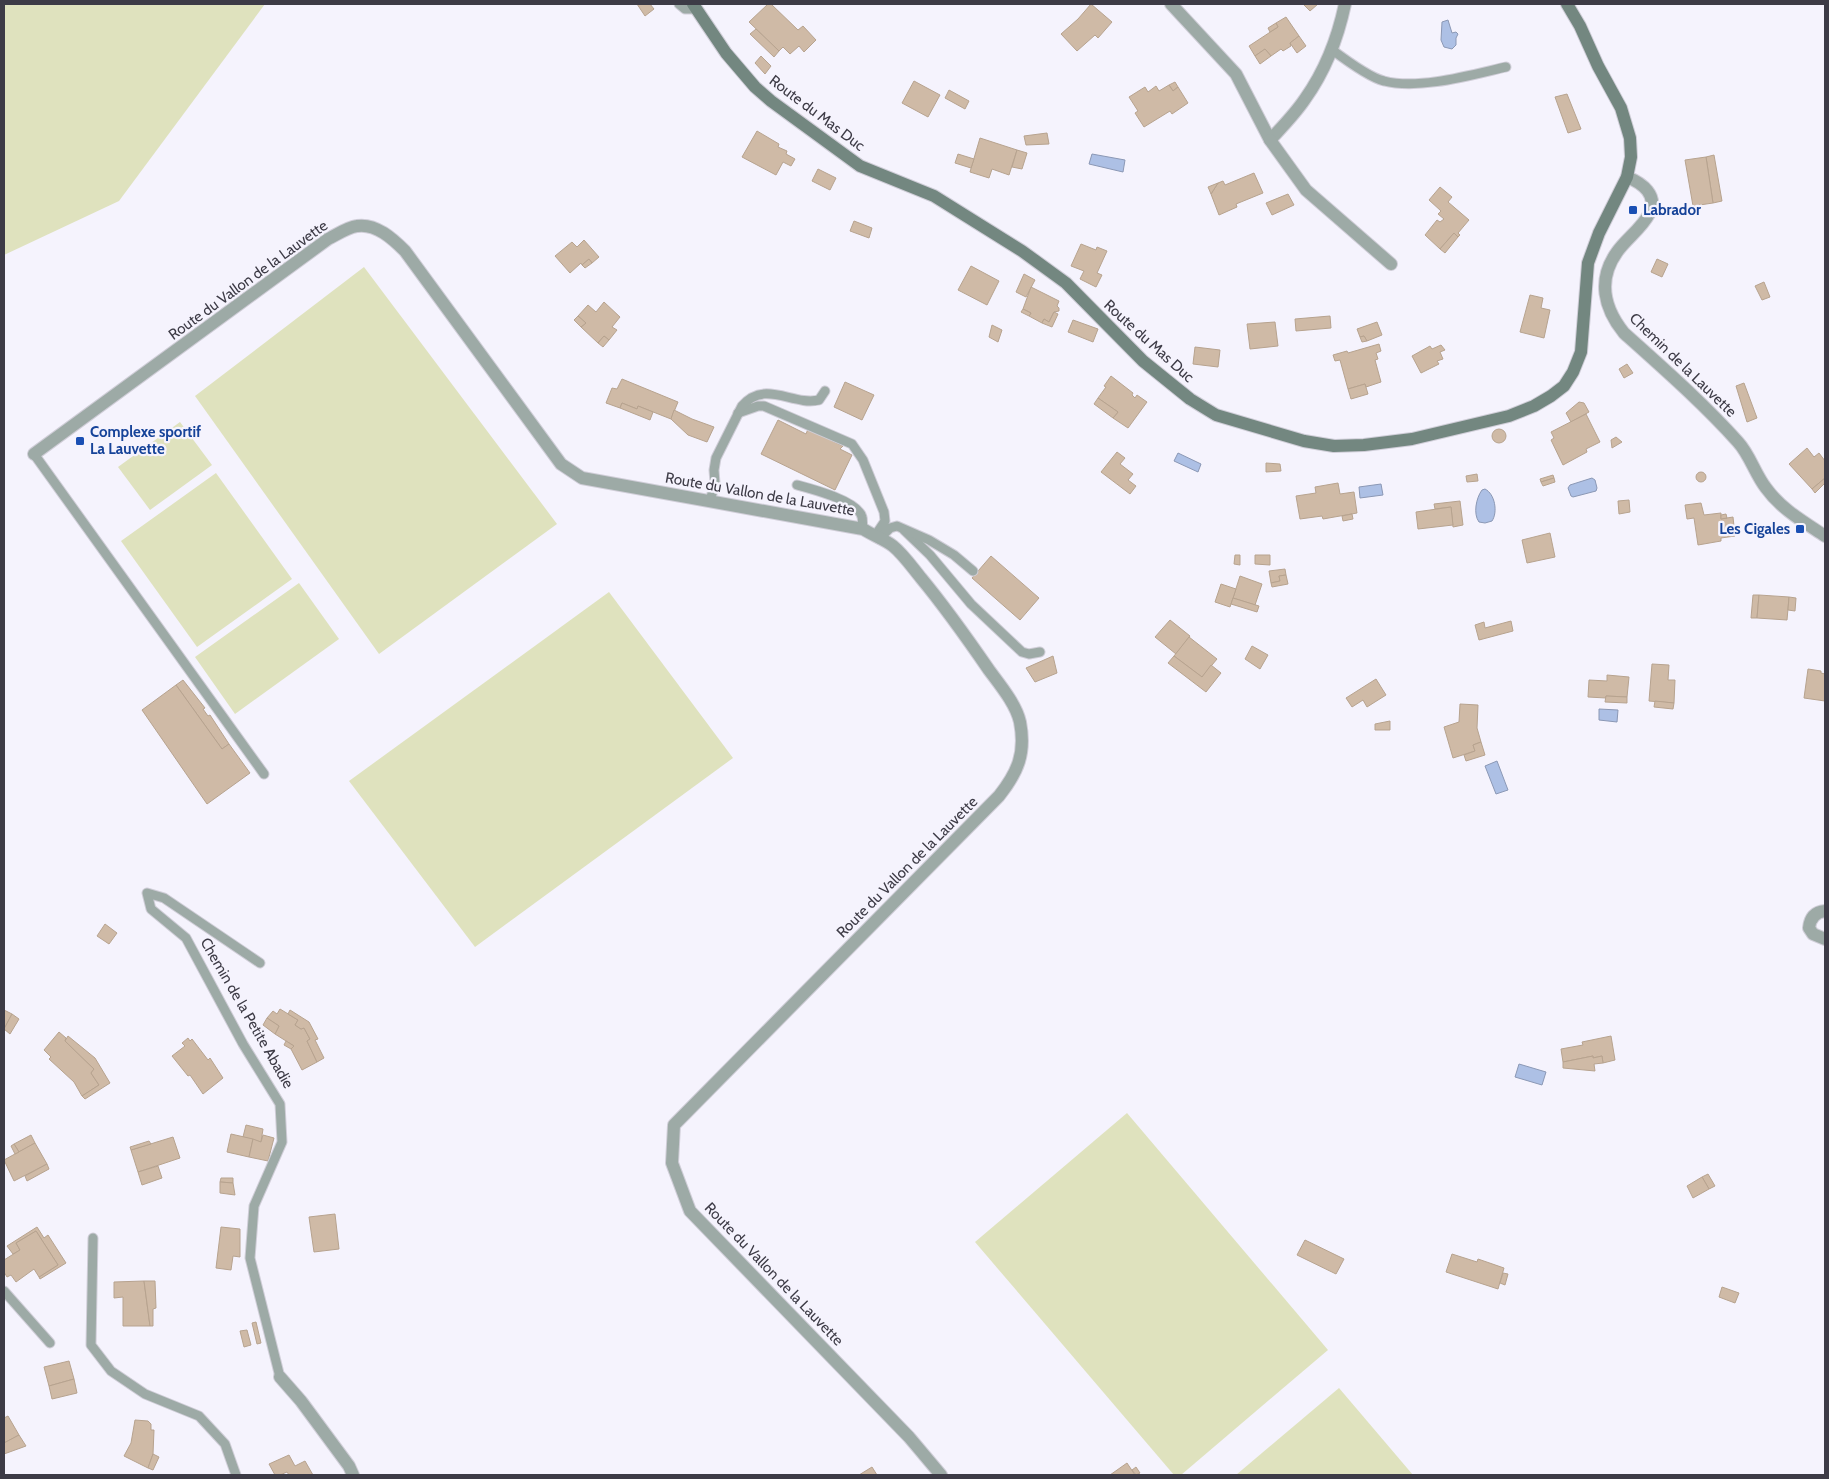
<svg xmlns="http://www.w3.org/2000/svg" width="1829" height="1479" font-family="Cabin,sans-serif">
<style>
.green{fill:#dfe2be}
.water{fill:#adc0e5;stroke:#8b98b5}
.building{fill:#cfbaa6;stroke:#b7a38f}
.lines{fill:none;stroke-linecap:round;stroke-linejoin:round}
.lane-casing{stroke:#d0ced8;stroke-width:11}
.street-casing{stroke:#d0ced8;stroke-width:14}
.secondary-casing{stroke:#d0ced8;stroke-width:14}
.lane{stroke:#9daaa6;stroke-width:9}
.street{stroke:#9daaa6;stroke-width:12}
.secondary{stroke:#738780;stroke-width:12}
.transit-dot{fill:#1a4fb4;stroke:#f5f3fd;stroke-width:2}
.labels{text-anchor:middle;stroke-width:4.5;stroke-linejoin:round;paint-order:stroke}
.street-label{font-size:15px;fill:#3d3b46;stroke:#f5f3fd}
.transit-label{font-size:15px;font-weight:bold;fill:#164399;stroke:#f5f3fd;text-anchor:start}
</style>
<rect width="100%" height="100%" fill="#f5f3fd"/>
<g class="green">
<path d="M4 4H265L119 201 4 255Z"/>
<path d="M364 267 557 524 379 654 195 396Z"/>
<path d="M180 422 212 465 150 510 118 467Z"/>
<path d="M216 473 292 579 197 647 121 541Z"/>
<path d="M299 583 339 639 235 714 195 657Z"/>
<path d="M609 592 733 758 475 947 349 781Z"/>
<path d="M1127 1113 1328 1350 1181 1475H1174L975 1242Z"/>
<path d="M1339 1388 1413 1475H1236Z"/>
</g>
<g class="water">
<path d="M1448 20 1452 33 1456 32 1458 34 1456 38V45L1452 49 1444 47 1441 40 1442 22Z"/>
<path d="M1092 154 1125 160 1123 172 1089 164Z"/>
<path d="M1178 453 1201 464 1198 472 1174 461Z"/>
<path d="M1592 478 1595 480 1597 488 1596 491 1573 497 1571 496 1568 488 1570 485Z"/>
<path d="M1381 484 1383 495 1360 498 1359 487Z"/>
<path d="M1485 489C1495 494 1498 512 1492 521L1485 523 1479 522C1473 514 1476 498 1482 490Z"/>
<path d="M1599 709 1618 710 1617 722 1599 720Z"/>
<path d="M1497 761 1508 790 1496 794 1485 766Z"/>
<path d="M1519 1064 1546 1072 1542 1085 1515 1077Z"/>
</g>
<g class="building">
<path d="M637 4H650L654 9 645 16Z"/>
<path d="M768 4H771L798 30 803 26 816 40 804 52 799 46 790 54 783 47 779 51 749 22Z"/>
<path d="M1091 4 1112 22 1098 38 1095 35 1077 51 1061 34 1078 19Z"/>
<path d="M1303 4H1318L1310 11Z"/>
<path d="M1286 17 1299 36 1290 43 1291 46 1283 51 1281 49 1271 56 1265 49 1255 56 1249 46 1278 27 1276 23Z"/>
<path d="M1276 23 1278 27 1270 32 1268 28Z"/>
<path d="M756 29 779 51 774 57 750 34Z"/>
<path d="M1299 36 1306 46 1297 53 1290 43Z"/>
<path d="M1265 49 1271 56 1260 64 1255 56Z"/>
<path d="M761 56 771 66 765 74 755 63Z"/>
<path d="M914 81 940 95 928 117 902 103Z"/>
<path d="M1175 82 1178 87 1173 91 1169 85Z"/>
<path d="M1169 85 1173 91 1178 87 1188 103 1172 114 1170 111 1144 127 1135 113 1138 111 1129 97 1145 87 1148 92 1156 86 1159 91Z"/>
<path d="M949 90 969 101 965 109 945 98Z"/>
<path d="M1567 94 1581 129 1568 133 1555 97Z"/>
<path d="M757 131 779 144 778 147 787 151 786 154 795 159 791 166 783 162 776 175 742 157Z"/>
<path d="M1047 133 1049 144 1026 145 1024 136Z"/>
<path d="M980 138 1017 150 1009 175 992 169 989 178 970 172Z"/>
<path d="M1017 150 1027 153 1022 169 1012 167Z"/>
<path d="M958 154 974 159 971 168 955 163Z"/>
<path d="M1714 155 1722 201 1713 203 1706 157Z"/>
<path d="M1706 157 1713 203 1693 206 1685 160Z"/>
<path d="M818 169 836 178 830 190 812 181Z"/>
<path d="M1254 173 1263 193 1236 204 1237 207 1219 215 1211 194 1218 183 1223 181 1225 185Z"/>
<path d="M1218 183 1211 194 1208 187Z"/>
<path d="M1440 187 1452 197 1448 202 1469 220 1458 233 1460 235 1458 237 1454 233 1440 249 1425 235 1437 220 1440 222 1444 219 1438 214 1441 211 1429 200Z"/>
<path d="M1288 194 1294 205 1272 215 1266 203Z"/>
<path d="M854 221 872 228 869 238 850 231Z"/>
<path d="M1454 233 1458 237 1445 253 1440 249Z"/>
<path d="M584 240 599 257 592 263 589 259 582 265 581 263 570 273 555 256 572 242 577 247Z"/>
<path d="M1081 244 1096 250 1097 247 1107 251 1097 273 1102 275 1096 287 1080 279 1084 271 1071 266Z"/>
<path d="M589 259 592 263 585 268 582 265Z"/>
<path d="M1657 259 1668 264 1662 277 1651 272Z"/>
<path d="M971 266 999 281 987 305 958 290Z"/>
<path d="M1024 274 1035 280 1026 297 1016 292Z"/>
<path d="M1764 282 1770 297 1762 300 1755 286Z"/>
<path d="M1031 287 1059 301 1057 306 1059 308V311L1054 312 1049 322 1044 319 1042 323 1029 316 1031 313 1023 309Z"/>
<path d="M1530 295 1543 298 1541 308 1550 310 1544 338 1520 332Z"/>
<path d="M604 302 620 317 612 327 617 330 609 340 604 336 598 343 581 327 586 323 578 316 588 305 596 312Z"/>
<path d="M1023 309 1031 313 1029 316 1021 312Z"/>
<path d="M1054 312 1058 314 1052 327 1042 323 1044 319 1049 322Z"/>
<path d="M578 316 586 323 581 327 574 320Z"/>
<path d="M1330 316 1331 328 1296 331 1295 319Z"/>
<path d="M1073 320 1098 329 1093 342 1068 332Z"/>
<path d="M1275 322 1278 346 1250 349 1247 324Z"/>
<path d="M1377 322 1382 335 1367 341 1364 336 1360 337 1357 329Z"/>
<path d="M992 325 1002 330 998 342 989 337Z"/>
<path d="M604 336 609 340 603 347 598 343Z"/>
<path d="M1364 336 1367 341 1362 342 1360 337Z"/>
<path d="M1379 344 1381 351 1376 353 1378 359 1375 360 1381 382 1366 387 1365 384 1348 389 1340 360 1335 361 1333 355 1347 351 1348 353Z"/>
<path d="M1441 345 1445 350 1440 352 1443 359 1437 361 1439 364 1421 373 1412 356 1430 346 1432 349Z"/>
<path d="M1195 347 1220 350 1218 367 1193 364Z"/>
<path d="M1627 364 1633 373 1624 378 1619 369Z"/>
<path d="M1111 376 1133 393 1132 395 1135 398 1137 395 1147 402 1128 428 1113 418 1118 412 1098 398 1106 387 1104 386Z"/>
<path d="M622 379 678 402 671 419 638 406 637 409 622 403 620 408 606 403 612 388 617 389Z"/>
<path d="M845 382 874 395 862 420 834 407Z"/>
<path d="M1744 383 1757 418 1747 422 1736 386Z"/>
<path d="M1365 384 1368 394 1351 399 1348 389Z"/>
<path d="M1098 398 1118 412 1113 418 1094 404Z"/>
<path d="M1579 402 1584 403 1589 412 1571 422 1566 413Z"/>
<path d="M622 403 637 409 638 406 653 412 650 420 620 408Z"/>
<path d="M674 410 692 419 714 427 707 442 688 435 671 419Z"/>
<path d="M1586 414 1600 442 1586 449 1587 452 1563 465 1551 440 1554 438 1551 432Z"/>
<path d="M778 420 806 434 808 429 843 446 840 449 852 455 835 490 761 454Z"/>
<circle cx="1499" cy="436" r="7"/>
<path d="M1616 437 1622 442 1612 448 1611 440Z"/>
<path d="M1807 448 1814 457 1819 453 1825 461V478L1812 489 1789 464Z"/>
<path d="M1117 452 1125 458 1120 464 1133 474 1128 480 1136 486 1130 494 1101 472Z"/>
<path d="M1266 463 1280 464 1281 471 1266 472Z"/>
<circle cx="1701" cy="477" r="5"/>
<path d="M1477 474 1478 481 1467 482 1466 476Z"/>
<path d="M1553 475 1554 478 1541 482 1540 479Z"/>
<path d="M1554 478 1555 482 1543 486 1541 482Z"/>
<path d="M1825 478V483L1815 493 1812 489Z"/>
<path d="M1338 483 1340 494 1354 492 1357 513 1323 519 1322 516 1300 519 1296 496 1316 493 1315 487Z"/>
<path d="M1629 500 1630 512 1619 514 1618 501Z"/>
<path d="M1460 501 1463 525 1453 527 1451 507 1435 509 1434 504Z"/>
<path d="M1701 503 1704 515 1721 513V519L1733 517 1735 536 1721 538V541L1698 545 1694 518 1687 519 1685 505Z"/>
<path d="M1451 507 1453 525 1418 529 1416 512Z"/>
<path d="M1352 514 1353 519 1343 521 1342 516Z"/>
<path d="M1726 514 1727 518 1721 519V515Z"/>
<path d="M1550 533 1555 557 1527 563 1522 540Z"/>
<path d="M1235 555H1240V565L1234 564Z"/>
<path d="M1255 555H1270V565L1255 564Z"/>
<path d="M991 556 1039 598 1020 620 972 578Z"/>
<path d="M1285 569 1286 575 1279 576 1280 581 1271 583 1269 571Z"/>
<path d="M1286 575 1288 584 1272 587 1271 583 1280 581 1279 576Z"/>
<path d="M1240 576 1262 584 1255 605 1233 598Z"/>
<path d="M1221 584 1236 589 1230 607 1215 602Z"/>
<path d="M1753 595H1759L1757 618H1751Z"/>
<path d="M1759 595 1789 597 1787 620 1757 618Z"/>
<path d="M1789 597 1796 598 1795 611 1788 610Z"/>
<path d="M1233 598 1259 606 1257 612 1231 604Z"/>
<path d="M1170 620 1190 636 1176 654 1155 637Z"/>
<path d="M1511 621 1513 631 1479 640 1475 625 1484 622 1485 628Z"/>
<path d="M1189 637 1217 659 1202 677 1174 656Z"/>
<path d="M1252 646 1268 655 1260 669 1245 659Z"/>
<path d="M1053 656 1057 673 1035 682 1026 668Z"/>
<path d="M1174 656 1202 677 1211 665 1221 673 1206 692 1168 663Z"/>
<path d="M1652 664 1669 665 1668 680H1675L1674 703 1649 701Z"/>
<path d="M1808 669 1821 671V673L1825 674V701L1804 698Z"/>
<path d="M1607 675 1629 677 1627 697 1606 696V698L1588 697 1589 680 1607 681Z"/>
<path d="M1376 679 1386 695 1367 707 1363 700 1352 707 1346 698Z"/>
<path d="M183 680 205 708 203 709 208 716 210 715 229 744 222 749 176 685Z"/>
<path d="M176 685 222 749 229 744 250 773 207 804 142 710Z"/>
<path d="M1606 696 1627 697V703L1605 702Z"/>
<path d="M1655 701 1674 703 1673 709 1654 707Z"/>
<path d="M1460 704 1478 705 1477 728 1481 742 1473 745 1475 751 1453 758 1444 727 1459 722Z"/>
<path d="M1390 721V730H1375V724Z"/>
<path d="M1481 742 1485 755 1466 761 1464 755 1475 751 1473 745Z"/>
<path d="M105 924 117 933 109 944 97 936Z"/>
<path d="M280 1009 298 1020 295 1025 301 1029 304 1028 310 1039 307 1041 317 1062 302 1070 291 1049 294 1046 275 1034 279 1026 267 1018 273 1011 277 1014Z"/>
<path d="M4 1010 12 1014 4 1029Z"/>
<path d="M290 1010 309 1022 318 1039 315 1040 324 1058 317 1062 307 1041 310 1039 304 1028 301 1029 295 1025 298 1020 288 1014Z"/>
<path d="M12 1014 19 1019 10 1034 4 1029Z"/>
<path d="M267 1018 279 1026 275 1034 263 1025Z"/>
<path d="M59 1032 66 1038 65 1041 94 1069 91 1073 99 1085 82 1096 74 1082 49 1059 51 1057 44 1050Z"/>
<path d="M68 1036 95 1058 110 1083 85 1099 82 1096 99 1085 91 1073 94 1069 65 1041Z"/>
<path d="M1611 1036 1615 1060 1603 1063 1602 1056 1593 1058V1056L1563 1062 1561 1049 1583 1045 1582 1042Z"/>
<path d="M188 1038 190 1041 192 1039 208 1060 210 1058 223 1078 203 1094 190 1075 188 1076 172 1056 185 1046 182 1043Z"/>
<path d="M286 1041 294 1046 291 1049 284 1045Z"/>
<path d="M1593 1056V1058L1602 1056 1603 1063 1594 1064 1595 1071 1563 1068V1062Z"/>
<path d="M246 1125 263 1129 261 1142 243 1137Z"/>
<path d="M231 1134 253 1139 249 1157 227 1152Z"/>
<path d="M31 1135 35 1143 19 1152 14 1144Z"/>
<path d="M263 1135 274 1138 268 1161 249 1157 253 1139 261 1142Z"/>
<path d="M173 1137 180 1158 138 1172 131 1150Z"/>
<path d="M149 1141 151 1144 131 1150 130 1147Z"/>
<path d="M35 1143 47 1164 14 1181 4 1160Z"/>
<path d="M14 1144 19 1152 15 1154 11 1146Z"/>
<path d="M47 1164 49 1169 27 1181 25 1176Z"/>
<path d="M158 1166 162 1178 142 1185 138 1172Z"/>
<path d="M1708 1174 1715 1186 1709 1189 1702 1177Z"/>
<path d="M1702 1177 1709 1189 1693 1198 1687 1186Z"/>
<path d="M221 1178H233V1183L220 1182Z"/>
<path d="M220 1182 233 1183 235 1195 220 1193Z"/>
<path d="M335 1214 339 1249 314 1252 309 1217Z"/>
<path d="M37 1227 44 1238 48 1235 66 1263 40 1279 39 1277 58 1265 36 1231 16 1243 20 1250 13 1254 7 1246Z"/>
<path d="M221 1227 240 1229V1257L233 1256 231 1270 216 1268Z"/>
<path d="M36 1231 58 1265 39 1277 34 1269 16 1282 11 1275 7 1277 4 1272V1260L20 1250 16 1243Z"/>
<path d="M1305 1240 1344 1259 1336 1274 1297 1255Z"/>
<path d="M1452 1254 1477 1262 1478 1259 1504 1268 1498 1289 1446 1272Z"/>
<path d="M1503 1273 1508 1274 1505 1285 1500 1283Z"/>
<path d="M144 1281 150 1326H123V1297L114 1298V1282Z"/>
<path d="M144 1281H155L156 1308 153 1309V1326H150Z"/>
<path d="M1722 1287 1739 1293 1735 1303 1719 1297Z"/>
<path d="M256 1322 261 1343 257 1344 252 1323Z"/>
<path d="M247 1330 251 1345 244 1347 240 1331Z"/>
<path d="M69 1361 74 1379 49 1386 44 1367Z"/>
<path d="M74 1379 77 1393 52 1399 49 1386Z"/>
<path d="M8 1416 19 1435 4 1443V1418Z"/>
<path d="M135 1420 148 1421 151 1424V1430H154L153 1454 148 1468 124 1456 131 1443Z"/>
<path d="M19 1435 26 1446 4 1454V1443Z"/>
<path d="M153 1454 159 1457 153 1470 148 1468Z"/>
<path d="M289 1455 295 1466 305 1461 313 1475H289L287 1472 280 1475H275L269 1464Z"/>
<path d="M1127 1463 1135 1475H1110Z"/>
<path d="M872 1467 877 1475H859Z"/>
<path d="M1136 1467 1140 1473 1136 1475 1132 1470Z"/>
</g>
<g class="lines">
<g class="lane-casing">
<g id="lane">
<path d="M679 4 685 9H696"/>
<path d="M1331 49C1343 58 1371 78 1384 81 1419 90 1471 75 1506 67"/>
<path d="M738 413 758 406H764L852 444 863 460 884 512 885 521 875 536"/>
<path d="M34 454 264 774"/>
<path d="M797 485C812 489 858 501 862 517 863 520 862 525 863 529"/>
<path d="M710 501 715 483 714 470 716 458 742 406C765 379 792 406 819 400L825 391"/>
<path d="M904 530 930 555 971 604 1022 652 1029 654 1040 652"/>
<path d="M879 539 890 528 897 526 929 540 954 555 973 571"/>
<path d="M260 963 164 898 147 893 151 909 186 938 243 1044 280 1104 282 1142 254 1206 250 1258 280 1377"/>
<path d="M93 1238 91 1345 111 1371 145 1394 199 1416 225 1444 236 1475"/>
<path d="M4 1291 50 1343"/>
</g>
</g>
<g class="street-casing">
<g id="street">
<path d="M1171 4 1236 74 1270 140C1282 127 1295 114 1305 99 1325 71 1338 37 1345 4"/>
<path d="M1270 140 1306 190 1391 264"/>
<path d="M1627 177C1642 183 1659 195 1649 214 1642 228 1626 239 1617 252 1597 280 1604 308 1624 333 1663 368 1703 403 1738 442 1750 455 1755 474 1766 488 1781 509 1804 522 1825 536"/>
<path d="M34 454 328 239C336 235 348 227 357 226 376 223 393 239 405 251L561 464 582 478 863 529C872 535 884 539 893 546 903 554 912 567 921 578 945 607 967 638 989 670 1000 685 1016 704 1020 722 1026 753 1018 772 999 796L674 1125 672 1163 690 1211 909 1437 941 1475"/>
<path d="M1825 911C1815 912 1810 918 1809 928L1813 934 1825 939"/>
<path d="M280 1377 301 1401 349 1466 353 1475"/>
</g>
</g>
<g class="secondary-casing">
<path id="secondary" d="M693 4 726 53 755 87 771 101 860 166 934 196 1022 251 1066 283 1143 361 1190 399 1216 415 1304 441 1334 446 1364 445 1412 439 1509 416 1534 406 1551 396 1564 386 1573 372 1581 352 1588 263 1599 233 1627 177 1631 157 1630 138 1621 108 1598 66 1580 26 1567 4"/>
</g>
<use href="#lane" class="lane"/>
<use href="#street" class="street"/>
<use href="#secondary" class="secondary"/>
</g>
<g class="transit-dot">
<rect x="1628" y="205" width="10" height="10" rx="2.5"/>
<rect x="75" y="436" width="10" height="10" rx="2.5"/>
<rect x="1795" y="524" width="10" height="10" rx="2.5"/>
</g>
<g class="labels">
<g class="street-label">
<text transform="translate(817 113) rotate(37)" y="5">Route du Mas Duc</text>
<text transform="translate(248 280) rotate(-36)" y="5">Route du Vallon de la Lauvette</text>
<text transform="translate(1149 341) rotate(42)" y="5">Route du Mas Duc</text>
<text transform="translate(1683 365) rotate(44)" y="5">Chemin de la Lauvette</text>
<text transform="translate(760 494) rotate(10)" y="5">Route du Vallon de la Lauvette</text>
<text transform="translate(907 867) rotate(-45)" y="5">Route du Vallon de la Lauvette</text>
<text transform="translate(247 1013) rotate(60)" y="5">Chemin de la Petite Abadie</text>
<text transform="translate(774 1274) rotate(46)" y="5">Route du Vallon de la Lauvette</text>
</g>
<g class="transit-label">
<text x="1643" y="215">Labrador</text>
<text x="90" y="437">Complexe sportif<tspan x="90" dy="17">La Lauvette</tspan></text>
<text x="1790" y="534" text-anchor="end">Les Cigales</text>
</g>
</g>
<rect width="1829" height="1479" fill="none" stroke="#3d3b46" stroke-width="10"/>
</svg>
